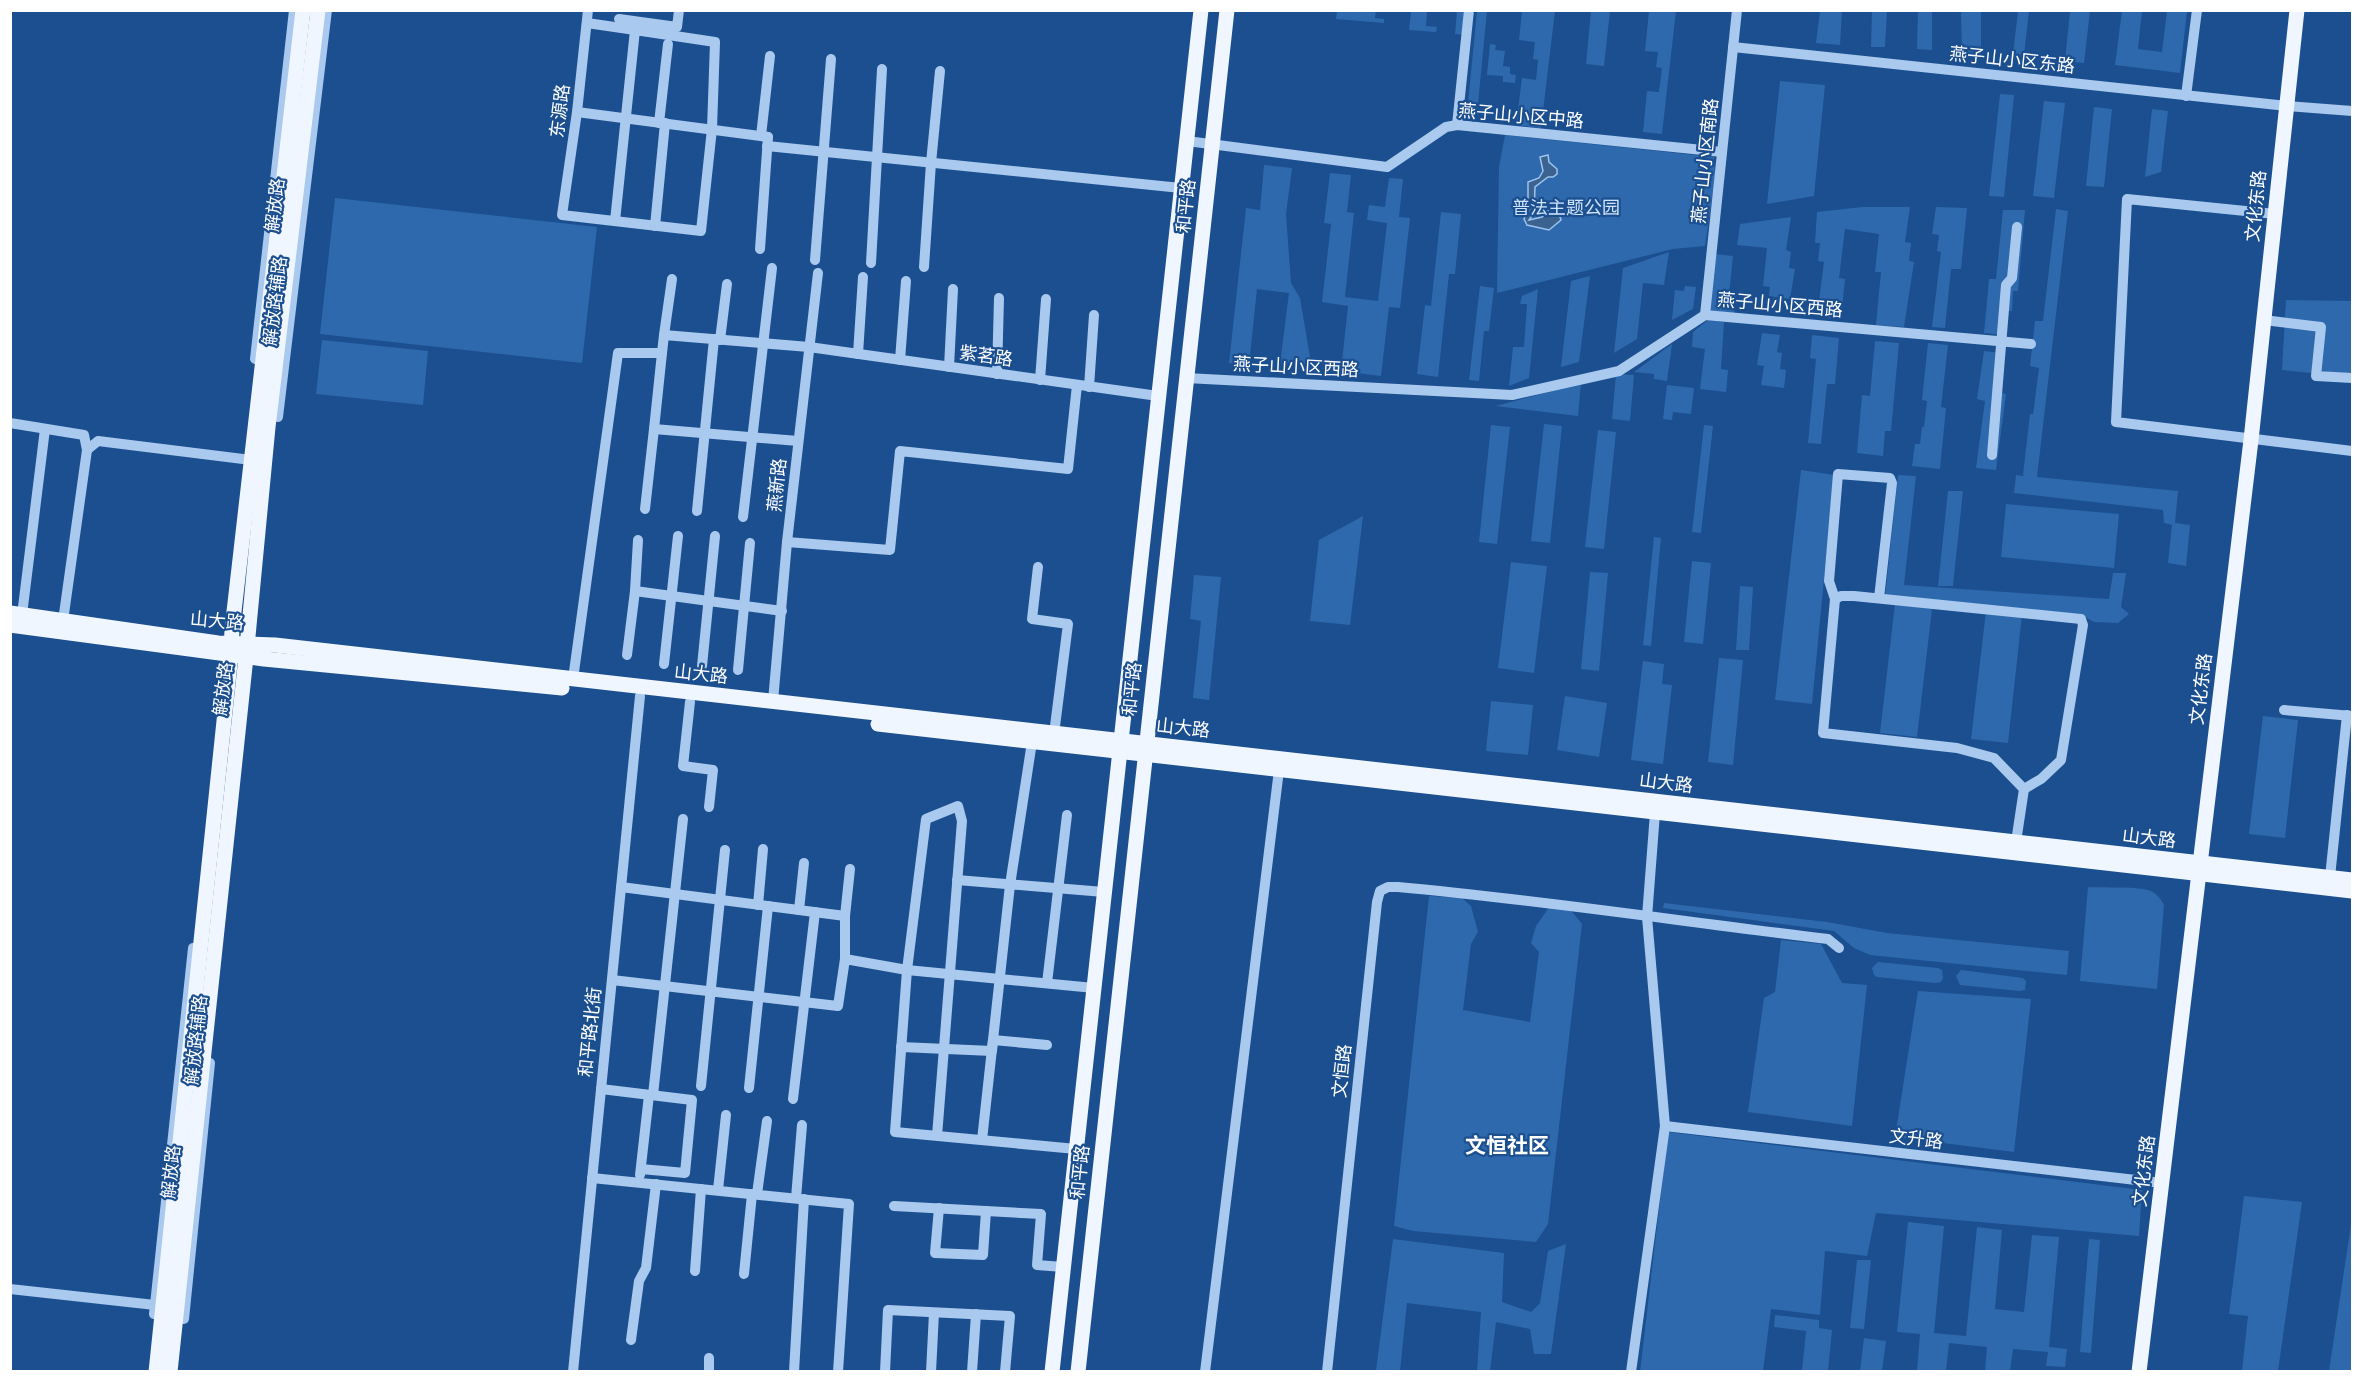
<svg xmlns="http://www.w3.org/2000/svg" width="2363" height="1382" font-family="'Noto Sans','Noto Sans SC',sans-serif">
<style>
.green{fill:#2e69ad}
.water{fill:#3c6290;stroke:#9cc4f0;stroke-width:1.5}
.lines{fill:none;stroke-linecap:round;stroke-linejoin:round}
.minor{stroke:#a9c9ee;stroke-width:10}
.major{stroke:#f0f6ff;stroke-width:15}
.labels{text-anchor:middle;stroke-width:4.5;stroke-linejoin:round;paint-order:stroke}
.street-label{font-size:18px;fill:#fff;stroke:#1b4f8f}
.park-label{font-size:18px;fill:#cfe3fa;stroke:#1b4f8f}
.quarter-label{font-size:21px;font-weight:bold;fill:#fff;stroke:#1b4f8f}
</style>
<rect width="100%" height="100%" fill="#1b4f8f"/>
<g class="green">
<path d="M1376 11 1375 18 1384 19V23L1336 19 1337 11Z"/>
<path d="M1411 11H1427L1426 26 1437 27 1436 32 1409 30Z"/>
<path d="M1457 11H1467L1464 35 1455 34Z"/>
<path d="M1477 11H1487L1477 114 1467 113Z"/>
<path d="M1522 11H1555L1541 128 1516 125 1522 78 1536 80 1538 60 1533 59 1535 42 1519 40Z"/>
<path d="M1591 11H1610L1604 66 1586 64Z"/>
<path d="M1649 11H1676L1662 134 1643 132 1647 91 1659 92 1662 68 1656 67 1658 52 1645 51Z"/>
<path d="M1820 11H1842L1840 45 1816 43Z"/>
<path d="M1872 11H1887L1885 47H1871Z"/>
<path d="M1918 11H1932V50L1917 49Z"/>
<path d="M1961 11H1981V58L1962 56Z"/>
<path d="M2018 11H2029L2024 55 2013 54Z"/>
<path d="M2070 11H2090L2084 63 2065 61Z"/>
<path d="M2122 11H2142L2138 49 2162 52 2167 11H2187L2180 73 2115 65Z"/>
<path d="M1490 44 1496 45 1495 50 1505 51 1503 66 1510 67V74L1516 75 1515 83 1503 82V76L1487 75Z"/>
<path d="M1780 81 1825 85 1814 196 1767 204Z"/>
<path d="M2000 94 2014 95 2004 197 1989 196Z"/>
<path d="M2044 101 2065 103 2054 198 2033 196Z"/>
<path d="M2094 107 2112 109 2104 187 2086 186Z"/>
<path d="M2152 109 2168 111 2161 172 2145 177Z"/>
<path d="M1505 135 1714 157 1715 178 1705 246 1673 249 1497 293 1499 167Z"/>
<path d="M1264 165 1292 168 1286 214 1291 283 1300 298 1312 369 1280 364 1289 293 1257 289 1249 365 1229 363 1246 208 1260 210Z"/>
<path d="M1330 173 1351 175 1347 212 1354 213 1345 297 1378 301 1387 223 1367 220 1369 205 1385 207 1389 178 1403 179 1399 217 1410 218 1400 308 1389 307 1381 376 1341 371 1348 306 1322 302 1331 224 1324 223Z"/>
<path d="M335 198 597 227 582 363 320 334Z"/>
<path d="M1862 207H1910L1905 242 1911 243 1909 261 1914 262 1904 327 1876 325 1881 272H1875L1879 234 1845 229 1839 278 1845 279 1841 319 1829 318 1830 301H1819L1824 262 1818 261 1820 243H1815L1817 212Z"/>
<path d="M1936 207 1967 208 1961 269H1951L1945 328 1932 327 1941 252 1937 251 1939 235 1932 234Z"/>
<path d="M2056 209 2068 211 2037 477 2178 491 2175 523 2190 525 2186 566 2168 563 2172 525 2164 523 2163 510 2014 493 2016 475 2025 476 2023 475 2030 414H2033L2039 368 2030 366 2035 321H2043Z"/>
<path d="M2003 210H2025L2018 291H2013L2012 311H2007L2003 335 1984 333 1989 279H1996Z"/>
<path d="M1441 212 1461 214 1455 274H1449L1438 377 1417 374 1425 305 1431 306Z"/>
<path d="M1791 217 1786 250 1791 252 1789 268 1795 269 1790 299 1769 296 1770 287 1763 286 1767 248 1737 245 1740 224Z"/>
<path d="M1669 252 1664 285 1643 283 1637 339 1614 353 1623 268Z"/>
<path d="M1715 254 1733 256 1729 295 1736 296 1734 314 1708 310Z"/>
<path d="M1590 276 1579 362 1561 367 1571 281Z"/>
<path d="M1480 286 1494 288 1489 331H1484L1479 381 1469 380Z"/>
<path d="M1685 286 1696 287 1693 309 1672 320 1675 290 1684 291Z"/>
<path d="M1538 289 1529 378 1509 386 1513 347H1524L1527 304H1520L1522 296Z"/>
<path d="M2286 300 2352 301V377L2282 370Z"/>
<path d="M1708 320 1724 322 1721 369 1728 370 1726 392 1700 389 1705 349 1692 347 1693 332Z"/>
<path d="M1762 333 1780 335 1777 352 1782 353 1780 369 1786 370 1784 388 1761 385 1764 366 1757 365Z"/>
<path d="M1812 335 1839 338 1835 384H1827L1821 444 1808 443 1816 359 1810 358Z"/>
<path d="M322 340 428 351 423 405 316 394Z"/>
<path d="M1875 341 1899 343 1891 431H1885L1883 456 1857 453 1862 395 1870 396Z"/>
<path d="M1928 343 1948 345 1941 407 1946 408 1940 469 1912 466 1915 444H1920L1922 427H1924L1927 401 1922 400Z"/>
<path d="M1672 344 1667 381 1654 379V374L1634 372Z"/>
<path d="M1984 351 2001 353 2000 393 2006 394 1996 470 1976 468 1985 401 1977 399Z"/>
<path d="M1616 374 1634 375 1630 421 1612 419Z"/>
<path d="M1581 383 1578 416 1496 406Z"/>
<path d="M1667 385 1694 388 1691 414 1673 412 1672 420 1663 419Z"/>
<path d="M1544 424 1562 426 1550 543 1531 541Z"/>
<path d="M1491 425 1510 427 1497 544 1479 542Z"/>
<path d="M1704 425 1713 426 1701 533 1692 532Z"/>
<path d="M1598 430 1616 432 1604 549 1585 547Z"/>
<path d="M1801 470 1834 475 1812 704 1775 700Z"/>
<path d="M1898 475 1916 476 1904 585 2109 599 2113 573H2126L2121 607 2129 614 2118 623 2094 622 2080 614 1885 597Z"/>
<path d="M1948 491H1963L1953 586H1938Z"/>
<path d="M2006 504 2119 514 2114 568 2001 557Z"/>
<path d="M1363 516 1350 625 1310 621 1319 540Z"/>
<path d="M1654 537 1661 538 1651 646 1643 645Z"/>
<path d="M1692 561 1711 563 1703 644 1684 642Z"/>
<path d="M1511 562 1547 566 1534 673 1498 668Z"/>
<path d="M1590 572 1608 573 1599 671 1581 669Z"/>
<path d="M1194 575 1221 577 1209 700 1193 698 1201 621 1190 619Z"/>
<path d="M1740 586 1753 587 1749 650H1736Z"/>
<path d="M1895 604 1932 609 1917 737 1880 733Z"/>
<path d="M1986 611 2022 615 2008 743 1971 739Z"/>
<path d="M1719 658 1743 660 1733 765 1708 762Z"/>
<path d="M1643 661 1664 664 1662 684 1672 685 1663 764 1631 760Z"/>
<path d="M1565 696 1607 703 1599 757 1557 750Z"/>
<path d="M1491 701 1533 705 1528 755 1486 751Z"/>
<path d="M2263 716 2298 720 2285 838 2249 834Z"/>
<path d="M2088 887C2103 888 2139 886 2151 891 2157 894 2161 899 2164 905L2157 989 2080 981Z"/>
<path d="M1429 896 1462 898 1471 906 1478 932 1471 944 1463 1010 1530 1022 1539 952 1531 943 1536 926 1550 906 1569 908 1582 924 1548 1224 1536 1242 1413 1231 1394 1226Z"/>
<path d="M1664 903 1827 922 1887 933 2069 951 2067 975 1870 955 1854 948 1834 931 1663 908Z"/>
<path d="M1781 940 1821 944 1842 983 1867 985 1852 1126 1748 1112 1764 998 1775 992Z"/>
<path d="M1878 962 1938 968 1942 970 1943 978 1941 982 1935 983 1877 977 1874 975 1872 968Z"/>
<path d="M1961 970 2023 978 2026 981 2025 990 2019 991 1960 985 1956 976Z"/>
<path d="M1918 991 2031 999 2014 1152 1895 1137Z"/>
<path d="M1668 1132 2142 1190 2139 1236 1876 1213 1867 1256 1825 1251 1820 1315 1771 1309 1763 1371 1640 1372Z"/>
<path d="M2244 1196 2302 1202 2278 1371H2242L2248 1316 2229 1314Z"/>
<path d="M2352 1218V1371H2329Z"/>
<path d="M1908 1222 1944 1226 1934 1333 1966 1336 1977 1227 2002 1230 1995 1309 2024 1312 2032 1235 2059 1237 2049 1347 2067 1349 2065 1367 2046 1366 2048 1352 2013 1349 2010 1371H1985L1987 1347 1949 1343 1946 1371H1917L1920 1334 1897 1332Z"/>
<path d="M1393 1239 1504 1253 1502 1302 1531 1312 1540 1303 1548 1251 1566 1244 1551 1354H1534L1530 1329 1496 1322 1490 1371H1477L1481 1312 1407 1303 1400 1371H1376Z"/>
<path d="M2089 1239 2100 1240 2091 1353 2080 1352Z"/>
<path d="M1857 1260H1871L1864 1329 1850 1328Z"/>
<path d="M1775 1315 1819 1320V1328L1832 1330 1828 1371H1802L1806 1331 1774 1327Z"/>
<path d="M1864 1338 1886 1341 1882 1371H1860Z"/>
</g>
<path class="water" d="M1548 155 1549 162 1557 169V174L1553 177H1548L1535 187 1534 213 1529 220 1542 217 1548 211H1558L1561 220 1549 230 1527 225 1524 219 1528 210V182L1539 178 1543 171 1540 157Z"/>
<g class="lines">
<g class="minor">
<path d="M588 10 577 112 562 215 701 231 712 129 715 42 635 30 615 221"/>
<path d="M619 19 677 27 679 10"/>
<path d="M587 23 635 30"/>
<path d="M1733 47 2287 106 2352 111"/>
<path d="M2186 96 2197 10"/>
<path d="M577 112 768 137 760 249"/>
<path d="M659 123 668 44"/>
<path d="M1457 125 1469 10"/>
<path d="M768 137 761 136 770 56"/>
<path d="M1187 141 1387 167 1446 127 1457 125 1722 152"/>
<path d="M767 146 1181 188"/>
<path d="M2275 214 2127 199 2116 422 2352 451"/>
<path d="M655 226 665 123"/>
<path d="M815 260 831 59"/>
<path d="M871 263 882 69"/>
<path d="M924 267 931 163 940 71"/>
<path d="M1705 315 1737 10"/>
<path d="M2264 320 2321 327 2316 376 2352 378"/>
<path d="M664 335 672 279"/>
<path d="M720 340 727 284"/>
<path d="M858 354 863 277"/>
<path d="M255 359 294 10"/>
<path d="M900 360 906 281"/>
<path d="M949 367 953 289"/>
<path d="M997 374 999 298"/>
<path d="M1186 378 1512 395 1619 371 1705 315 2031 344"/>
<path d="M1040 380 1046 299"/>
<path d="M1089 387 1094 315"/>
<path d="M278 417 327 10"/>
<path d="M10 423 84 435 87 450 63 621"/>
<path d="M654 429 662 353"/>
<path d="M87 450 98 441 251 460"/>
<path d="M1992 455 2006 285 2012 278 2017 227"/>
<path d="M645 509 654 429 798 441"/>
<path d="M697 511 714 339"/>
<path d="M743 517 772 268"/>
<path d="M787 542 890 550 900 451 1068 469 1077 385"/>
<path d="M1038 567 1032 619 1068 624 1054 734"/>
<path d="M635 591 782 611"/>
<path d="M1879 598 1892 483 1890 478 1838 474 1829 581 1835 599 1823 733 1957 748 1994 758 2024 789 2016 842"/>
<path d="M1835 599 1841 596H1854L2081 619 2083 625 2061 760 2041 779 2024 789"/>
<path d="M22 615 45 429"/>
<path d="M627 655 635 591 638 540"/>
<path d="M664 664 678 536"/>
<path d="M702 666 715 536"/>
<path d="M738 670 750 543"/>
<path d="M573 679 618 353H662L664 335 809 347 1158 396"/>
<path d="M773 701 787 542 818 273"/>
<path d="M690 702 683 766 713 770 709 807"/>
<path d="M2284 710 2352 716"/>
<path d="M2330 877 2347 715"/>
<path d="M957 880 1104 892"/>
<path d="M621 887 845 916V959"/>
<path d="M758 905 763 849"/>
<path d="M799 910 804 863"/>
<path d="M845 916 850 869"/>
<path d="M612 980 838 1006 845 959 907 970 1094 988"/>
<path d="M1047 983 1067 815"/>
<path d="M901 1047 992 1051 993 1040 1047 1045"/>
<path d="M701 1086 725 850"/>
<path d="M749 1088 768 906"/>
<path d="M601 1089 692 1100 685 1173 641 1169"/>
<path d="M653 1095 683 819"/>
<path d="M793 1099 815 912"/>
<path d="M1665 1126 2162 1183"/>
<path d="M937 1136 962 821 958 806 926 819 907 970 895 1132 1076 1149"/>
<path d="M982 1140 1010 885 1032 742"/>
<path d="M640 1175 649 1095"/>
<path d="M592 1178 849 1204 838 1372"/>
<path d="M718 1190 726 1115"/>
<path d="M757 1194 767 1121"/>
<path d="M796 1198 802 1125"/>
<path d="M894 1206 1041 1214 1037 1265 1063 1267"/>
<path d="M939 1208 935 1253 983 1255 986 1211"/>
<path d="M695 1271 701 1189"/>
<path d="M744 1274 752 1194"/>
<path d="M10 1289 155 1305"/>
<path d="M154 1314 193 948"/>
<path d="M184 1319 210 1063"/>
<path d="M631 1340 639 1281 646 1268 656 1184"/>
<path d="M573 1372 640 696"/>
<path d="M709 1372V1358"/>
<path d="M794 1372 804 1199"/>
<path d="M885 1372 888 1310 1010 1316 1005 1372"/>
<path d="M931 1372 934 1313"/>
<path d="M972 1372 976 1314"/>
<path d="M1205 1372 1279 770"/>
<path d="M1327 1372 1377 902 1380 891 1388 887H1398C1542 900 1684 922 1828 939L1839 948"/>
<path d="M1631 1372 1665 1126 1647 917 1655 813"/>
</g>
<g class="major">
<path d="M10 613 218 643 275 645 2352 880"/>
<path d="M10 625 264 659 562 688"/>
<path d="M878 724 2352 891"/>
<path d="M156 1372 231 654 232 629 303 10"/>
<path d="M170 1372 246 657 268 427 318 10"/>
<path d="M1052 1372 1201 10"/>
<path d="M1078 1372 1227 10"/>
<path d="M2139 1372 2251 440 2297 10"/>
</g>
</g>
<g class="labels">
<g class="street-label">
<text transform="translate(2012 60) rotate(6)" y="6">燕子山小区东路</text>
<text transform="translate(560 111) rotate(-83)" y="6">东源路</text>
<text transform="translate(1521 116) rotate(5)" y="6">燕子山小区中路</text>
<text transform="translate(1705 161) rotate(-84)" y="6">燕子山小区南路</text>
<text transform="translate(275 205) rotate(-83)" y="6">解放路</text>
<text transform="translate(1186 206) rotate(-84)" y="6">和平路</text>
<text transform="translate(2256 206) rotate(-84)" y="6">文化东路</text>
<text transform="translate(275 301) rotate(-83)" y="6">解放路辅路</text>
<text transform="translate(1780 305) rotate(5)" y="6">燕子山小区西路</text>
<text transform="translate(986 356) rotate(8)" y="6">紫茗路</text>
<text transform="translate(1296 367) rotate(3)" y="6">燕子山小区西路</text>
<text transform="translate(777 485) rotate(-84)" y="6">燕新路</text>
<text transform="translate(217 621) rotate(5)" y="6">山大路</text>
<text transform="translate(701 674) rotate(6)" y="6">山大路</text>
<text transform="translate(223 689) rotate(-83)" y="6">解放路</text>
<text transform="translate(1132 689) rotate(-84)" y="6">和平路</text>
<text transform="translate(2201 689) rotate(-83)" y="6">文化东路</text>
<text transform="translate(1183 728) rotate(6)" y="6">山大路</text>
<text transform="translate(1666 783) rotate(7)" y="6">山大路</text>
<text transform="translate(2149 838) rotate(7)" y="6">山大路</text>
<text transform="translate(590 1032) rotate(-84)" y="6">和平路北街</text>
<text transform="translate(196 1040) rotate(-84)" y="6">解放路辅路</text>
<text transform="translate(1342 1071) rotate(-84)" y="6">文恒路</text>
<text transform="translate(1916 1139) rotate(7)" y="6">文升路</text>
<text transform="translate(2144 1171) rotate(-83)" y="6">文化东路</text>
<text transform="translate(171 1172) rotate(-84)" y="6">解放路</text>
<text transform="translate(1080 1172) rotate(-84)" y="6">和平路</text>
</g>
<g class="park-label">
<text x="1566" y="214">普法主题公园</text>
</g>
<g class="quarter-label">
<text x="1507" y="1153">文恒社区</text>
</g>
</g>
<rect width="2363" height="1382" fill="none" stroke="#ffffff" stroke-width="24"/>
</svg>
